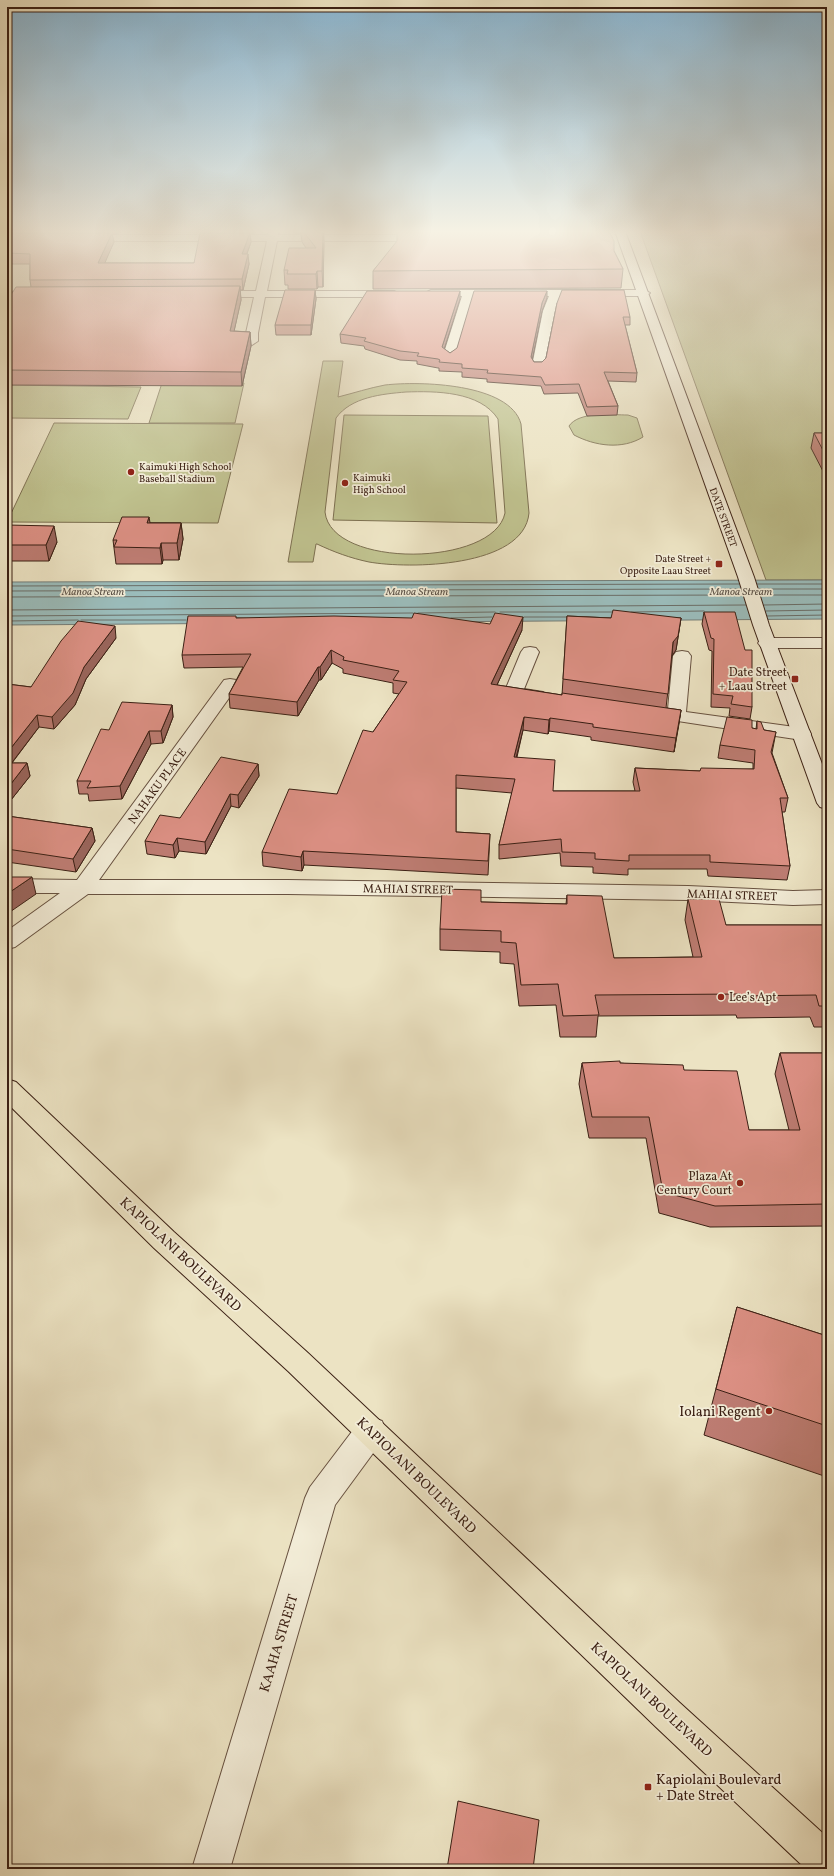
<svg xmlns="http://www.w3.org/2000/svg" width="834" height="1876" font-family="Vollkorn,serif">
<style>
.green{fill:#bfc18e;stroke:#7d7051;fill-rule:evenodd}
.water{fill:#9bbdbc;stroke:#757e79}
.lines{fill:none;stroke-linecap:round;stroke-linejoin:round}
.shore{stroke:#6b6e68;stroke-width:1}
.street-casing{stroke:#675140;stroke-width:2}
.secondary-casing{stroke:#3b2014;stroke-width:2}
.primary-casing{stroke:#3b2014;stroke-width:2}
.street{fill:#f3edd8;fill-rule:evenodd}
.secondary{fill:#f3edd8;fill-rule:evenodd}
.primary{fill:#ece3c3;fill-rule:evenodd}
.wall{fill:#bd7c72;stroke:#3b2014;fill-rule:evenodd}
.shaded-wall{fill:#9a655c;stroke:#3b2014}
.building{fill:#dc9084;stroke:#3b2014}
.poi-dot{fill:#8f2418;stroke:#f3edd8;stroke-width:1.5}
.labels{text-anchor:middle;stroke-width:3.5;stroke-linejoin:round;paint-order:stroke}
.far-poi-label{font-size:10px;fill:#3b2014;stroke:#f3edd8;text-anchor:start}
.far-street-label{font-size:10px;fill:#3b2014;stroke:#f3edd8}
.far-water-label{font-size:11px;font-style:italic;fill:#584f46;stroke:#f3edd8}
.poi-label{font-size:12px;fill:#3b2014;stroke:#f3edd8;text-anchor:end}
.street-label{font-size:12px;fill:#3b2014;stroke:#f3edd8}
.near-street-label{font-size:14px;fill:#3b2014;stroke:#f3edd8}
.near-poi-label{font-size:14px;fill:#3b2014;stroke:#f3edd8;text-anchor:end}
</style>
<rect width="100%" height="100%" fill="#ece3c3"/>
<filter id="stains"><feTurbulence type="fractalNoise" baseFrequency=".005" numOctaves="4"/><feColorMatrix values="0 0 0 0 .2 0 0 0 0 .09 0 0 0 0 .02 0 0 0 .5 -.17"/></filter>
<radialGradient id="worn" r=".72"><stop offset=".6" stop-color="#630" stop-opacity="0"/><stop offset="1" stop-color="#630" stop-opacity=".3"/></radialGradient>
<g class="green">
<path d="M640 231H827V580H766Z"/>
<path d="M323 361H343L338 397C354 393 369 388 385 385 419 381 510 383 521 424L529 513C524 568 408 569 369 562 350 558 334 552 317 544H316L313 562H288ZM406 392C435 391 480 391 498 419L505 513C494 567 331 569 325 512L336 418C351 397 382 394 406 392Z"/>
<path d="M162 383H244L235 423H149Z"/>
<path d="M7 385 141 387 128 419 7 418Z"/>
<path d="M344 415 488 416 497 523 333 520Z"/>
<path d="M628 415 637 418 643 437C622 450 595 446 574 435L569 426C579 411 612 415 628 415Z"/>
<path d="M54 423 243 424 218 523 7 522Z"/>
</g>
<path class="water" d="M827 580V619L7 625V582Z"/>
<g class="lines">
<g class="shore">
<path d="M757 584H827"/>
<path d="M7 586 739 584"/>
<path d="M759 589H827"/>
<path d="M7 591 741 589"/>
<path d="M761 595H827"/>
<path d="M7 597 743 595"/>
<path d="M764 605 827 604"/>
<path d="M7 610 746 605"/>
<path d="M766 611 827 610"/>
<path d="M500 612H612"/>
<path d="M631 612 704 611"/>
<path d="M418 613 495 612"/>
<path d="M8 616 413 613"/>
<path d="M767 616 827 615"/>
<path d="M524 617H566"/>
<path d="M451 618 492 617"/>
<path d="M81 620H186"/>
<path d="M9 621 78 620"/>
</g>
<g class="street-casing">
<g id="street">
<path d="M269 231H279L278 235H427L432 238 427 241H277L267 291H394L400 294 394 297H265L258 333V341L252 345 246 341V333L254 297H211L205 294 211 291H256L267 241H83L78 238 83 235H268Z"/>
<path d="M431 290H644L650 293 644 296H560L555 311 544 366 542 369H534L532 366 543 311 549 296H474L455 356 449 360 443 356 462 296 427 295 425 293Z"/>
<path d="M7 292H40L46 295 40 298H7Z"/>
<path d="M767 638H827V648H767L761 647 758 643 761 639Z"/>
<path d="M530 647 536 648 539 652 524 689 543 692 546 696 543 700 537 701 507 697 504 693 521 652 524 648Z"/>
<path d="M682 651 688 652 691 656 686 712 802 728 809 730 811 734 809 738 802 740 645 716 642 712 645 708 651 707 668 709 673 656 676 652Z"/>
<path d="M230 679 236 680 239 684 99 880H288L688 886 793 891 827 890V904L793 905 688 900 288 894H88L15 947 7 949V931L60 893H7V879L77 880 224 680Z"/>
<path d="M371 1417 382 1421 386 1431 382 1441 335 1505 230 1869H192L305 1498 310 1487 360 1421Z"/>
</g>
</g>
<g class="secondary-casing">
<path id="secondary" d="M615 231H625L754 577 769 625 827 777V809L820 807 817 803 753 625 738 577Z"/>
</g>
<g class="primary-casing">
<path id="primary" d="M7 1079 16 1082 174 1232 308 1353 680 1703 827 1837V1869H806L656 1727 288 1371 154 1248 7 1103Z"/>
</g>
<use href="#street" class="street"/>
<use href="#secondary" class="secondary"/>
<use href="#primary" class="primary"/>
</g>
<g class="wall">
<path d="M7 231H255L254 234 250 233 251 242 247 254 249 264 243 290H240L241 300 234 331 250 332 251 346 242 386 7 385V301L31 287 30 280V264H7ZM119 231 212 233 194 263H104L114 242 112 234H118Z"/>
<path d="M293 231H324V233L323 287H318L317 289H288V285H285L284 270 306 248 302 242 301 233H295Z"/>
<path d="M407 231 614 251 623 269 621 288 373 289V271Z"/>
<path d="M315 290 316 299 311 335H276L275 325Z"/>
<path d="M547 298 542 311 532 359 534 362H542L546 358 557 303 630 317V325H625L637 373 636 382 608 381 618 406 617 415 587 416 578 393 544 394 541 386 487 382V379L462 377V372L439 371V368H438L417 364V361L400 360 365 349 364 346 341 343 340 334 460 299 444 349 450 353Z"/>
<path d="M814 433H827V479L811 448Z"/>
<path d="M150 523H181L183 539 179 560H163L162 564H116L113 540Z"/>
<path d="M7 525 57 542 49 561H7Z"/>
<path d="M704 612 752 707 750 719 729 716 730 708 711 707 712 651 709 650 702 624Z"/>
<path d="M567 616 611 618H681L676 650 672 655 666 708 681 710 674 752 591 740V737L549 731 548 734 523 730 517 757 553 791H635L633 782 635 768 700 771 753 769V763L718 758 720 745 752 728 756 729 757 721 764 730 776 732 772 753 788 798 785 812H782L790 866 787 880 708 876 707 869H628V875L593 873V867L561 866 560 853 499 859V845L512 793 456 788V832L490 834 488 875 304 865 302 871 263 866 262 852 337 794 373 732 399 694 393 693V683L343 673V669L332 663 321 680H319L298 716 230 708 229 694 243 667 184 668 182 655 236 618 522 630 497 685 562 695Z"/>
<path d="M116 638 86 679 75 705 54 729 39 727 12 763H27L30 776 7 805V684L31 687Z"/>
<path d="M172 705 173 717 163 743 151 744 122 799 89 801 88 794H79L77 781 109 730Z"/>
<path d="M258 764 259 776 239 808 231 806 206 854 179 851 175 858 147 854 145 841 180 818Z"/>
<path d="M7 816 92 828 95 841 76 872 7 862Z"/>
<path d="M567 895 614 958 693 957 685 920 688 899 726 925H827V1027H814L810 1017 737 1018 736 1015 598 1016 596 1037H560L556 1005 519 1006 514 964 500 963V952L440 950V929L481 902 566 904Z"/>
<path d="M780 1053H827V1226L710 1227 659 1213 646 1138H589L579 1084 582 1063H620L684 1070 749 1130H789L775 1074Z"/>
<path d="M737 1307 827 1336V1477L704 1435Z"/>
</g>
<g class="shaded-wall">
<path d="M323 231 324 242 323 287 322 271Z"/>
<path d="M112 233 114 242 100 274 98 263Z"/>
<path d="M250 233 251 242 243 264 242 254Z"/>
<path d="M248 254 249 264 243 290 242 279Z"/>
<path d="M317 271 318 287 317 289 316 274Z"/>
<path d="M240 286 241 300 231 345 230 331Z"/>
<path d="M315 290 316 299 311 335V325Z"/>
<path d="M460 291V299L442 356V347Z"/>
<path d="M547 291V298L542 311 531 366V357L542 303Z"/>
<path d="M250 332 251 346 242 386 241 372Z"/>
<path d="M149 517 152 534 147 523Z"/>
<path d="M181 523 183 539 179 560 177 543Z"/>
<path d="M54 526 57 542 49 561 46 545Z"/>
<path d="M161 543 163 560 162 564 160 548Z"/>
<path d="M7 616 10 632 7 638Z"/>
<path d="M523 617 522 630 491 698V684Z"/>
<path d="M681 618 676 650 672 656 673 642Z"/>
<path d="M115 626 116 638 86 679 75 705 54 729 52 717 84 667Z"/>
<path d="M331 650 332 663 321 680 320 667Z"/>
<path d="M318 667 319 680 298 716 297 702Z"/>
<path d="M172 705 173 717 163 743 161 731Z"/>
<path d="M681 710 679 724 674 752 676 738Z"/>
<path d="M37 715 39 727 7 769V753Z"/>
<path d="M524 717 523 730 513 770 514 757Z"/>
<path d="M550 718 549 731 548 734 549 720Z"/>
<path d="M149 731 151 744 122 799 120 786Z"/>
<path d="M27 763 30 776 7 805V789Z"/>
<path d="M258 764 259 776 239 808 238 795Z"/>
<path d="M230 794 231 806 206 854 205 842Z"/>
<path d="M92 828 95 841 76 872 73 859Z"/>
<path d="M177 838 179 851 175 858 173 845Z"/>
<path d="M303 851 304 865 302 871 301 857Z"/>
<path d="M32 877 36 894 7 914V894Z"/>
</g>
<g class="building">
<path d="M303 231H323L322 271H317L316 274H287L288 270H284L289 248H316Z"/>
<path d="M407 231H609L614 241V251L623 269 373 271 397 241V232Z"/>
<path d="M7 233H112L98 263H194L200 233H250L242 254H248L242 279 30 280V254L7 253Z"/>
<path d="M240 286 230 331 250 332 241 372 7 370V301L16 287Z"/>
<path d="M285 290H315L311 325H275Z"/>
<path d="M562 290H624L630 317H623L637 373 604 372 618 406 587 407 579 384 545 385 541 377 487 373 488 370 462 368V364L439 362 440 360 438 359 417 356 419 353 400 351 364 341 366 338 340 334 367 291H460L442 347 450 353 457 348 474 291H547L542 303 531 357 534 362H542L546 358 557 303Z"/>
<path d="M814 433H827V458Z"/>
<path d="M122 517H149L147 523H181L177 543H161L160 548 114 547 117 540H113Z"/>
<path d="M7 525 54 526 46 545H7Z"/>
<path d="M613 610 681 618 678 636 673 642 668 694 563 679 567 616 611 618Z"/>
<path d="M704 612H735L745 650H752V707L731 704 733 696 713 694 714 639 711 638Z"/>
<path d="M414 613 490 624 495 613 523 617 491 684 562 695V693L681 710 676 738 593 727V724L550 718 549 720 524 717 514 757 555 760 553 791H640L635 768 700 771 701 768 754 769 755 750 720 745 727 717 752 720V728L757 729V721L761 722 764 730 776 732 771 752 788 798H780L790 866 710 862V855H629V861L595 859V853L562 852 561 839 499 845 515 779 456 775V832L490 834 488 861 303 851 301 857 262 852 289 789 337 794 363 730 373 732 407 682 393 680 399 671 343 660 344 657 331 650 320 667H318L297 702 229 694 251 654 182 655 188 616H236V618L334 616 412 618Z"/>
<path d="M78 621 115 626 84 667 73 693 52 717 37 715 7 753V684L31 687 61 641Z"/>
<path d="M122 702 172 705 161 731H149L120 786 87 788 91 781H77L101 729 109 730Z"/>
<path d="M221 757 258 764 238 795 230 794 205 842 177 838 173 845 145 841 160 815 180 818Z"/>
<path d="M7 763H27L7 789Z"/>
<path d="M7 816 92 828 73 859 7 849Z"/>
<path d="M7 877H32L7 894Z"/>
<path d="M442 889 481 890V902L567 904V895L602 896 614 958 702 957 688 899H719L726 925H827V1006H819L816 995 741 996 740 994 595 995 599 1015 563 1016 558 984 521 985 516 943 501 942V931L440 929Z"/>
<path d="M780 1053H827V1204L715 1206 663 1192 649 1117H592L582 1063 620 1061V1063L683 1065 684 1070 737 1071 749 1130H800Z"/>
<path d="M737 1307 827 1336V1426L716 1389Z"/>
<path d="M458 1801 539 1820 533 1869H447Z"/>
</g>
<linearGradient id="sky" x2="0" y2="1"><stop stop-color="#89b8d6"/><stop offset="0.47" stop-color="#f6f2e4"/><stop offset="1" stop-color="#f6f2e4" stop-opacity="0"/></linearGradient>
<rect width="834" height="493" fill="url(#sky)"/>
<g class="poi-dot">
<circle cx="131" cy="472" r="4"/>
<circle cx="345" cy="483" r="4"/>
<rect x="715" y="560" width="8" height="8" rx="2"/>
<rect x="791" y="675" width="8" height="8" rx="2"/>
<circle cx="721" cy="997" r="4"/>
<circle cx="740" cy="1183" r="4"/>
<circle cx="769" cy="1411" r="4"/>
<rect x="644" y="1783" width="8" height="8" rx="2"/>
</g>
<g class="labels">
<g class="far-poi-label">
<text x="139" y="470">Kaimuki High School<tspan x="139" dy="12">Baseball Stadium</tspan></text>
<text x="353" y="481">Kaimuki<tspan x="353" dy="12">High School</tspan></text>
<text x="711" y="562" text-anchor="end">Date Street +<tspan x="711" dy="12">Opposite Laau Street</tspan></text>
</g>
<g class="far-street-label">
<text transform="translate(724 517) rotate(70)" y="4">DATE STREET</text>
</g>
<g class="far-water-label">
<text x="93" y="595">Manoa Stream</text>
<text x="417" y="595">Manoa Stream</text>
<text x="741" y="595">Manoa Stream</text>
</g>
<g class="poi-label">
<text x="787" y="676">Date Street<tspan x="787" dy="14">+ Laau Street</tspan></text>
<text x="729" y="1001" text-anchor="start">Lee’s Apt</text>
<text x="732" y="1180">Plaza At<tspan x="732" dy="14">Century Court</tspan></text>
</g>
<g class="street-label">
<text transform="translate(157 786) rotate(-54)" y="4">NAHAKU PLACE</text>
<text transform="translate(408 889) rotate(1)" y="4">MAHIAI STREET</text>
<text transform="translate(732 895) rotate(2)" y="4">MAHIAI STREET</text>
</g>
<g class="near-street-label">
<text transform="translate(181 1254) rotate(43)" y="5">KAPIOLANI BOULEVARD</text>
<text transform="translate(417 1475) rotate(44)" y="5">KAPIOLANI BOULEVARD</text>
<text transform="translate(278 1643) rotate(-73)" y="5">KAAHA STREET</text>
<text transform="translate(652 1699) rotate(43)" y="5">KAPIOLANI BOULEVARD</text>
</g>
<g class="near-poi-label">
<text x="761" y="1416">Iolani Regent</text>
<text x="656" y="1784" text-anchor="start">Kapiolani Boulevard<tspan x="656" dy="16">+ Date Street</tspan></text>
</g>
</g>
<rect width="834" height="1876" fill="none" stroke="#ece3c3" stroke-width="24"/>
<rect x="8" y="8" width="818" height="1860" fill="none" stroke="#3b2014" stroke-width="2"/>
<rect x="12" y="12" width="810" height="1852" fill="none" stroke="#3b2014"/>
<rect width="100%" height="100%" filter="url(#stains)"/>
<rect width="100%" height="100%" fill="url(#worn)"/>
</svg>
